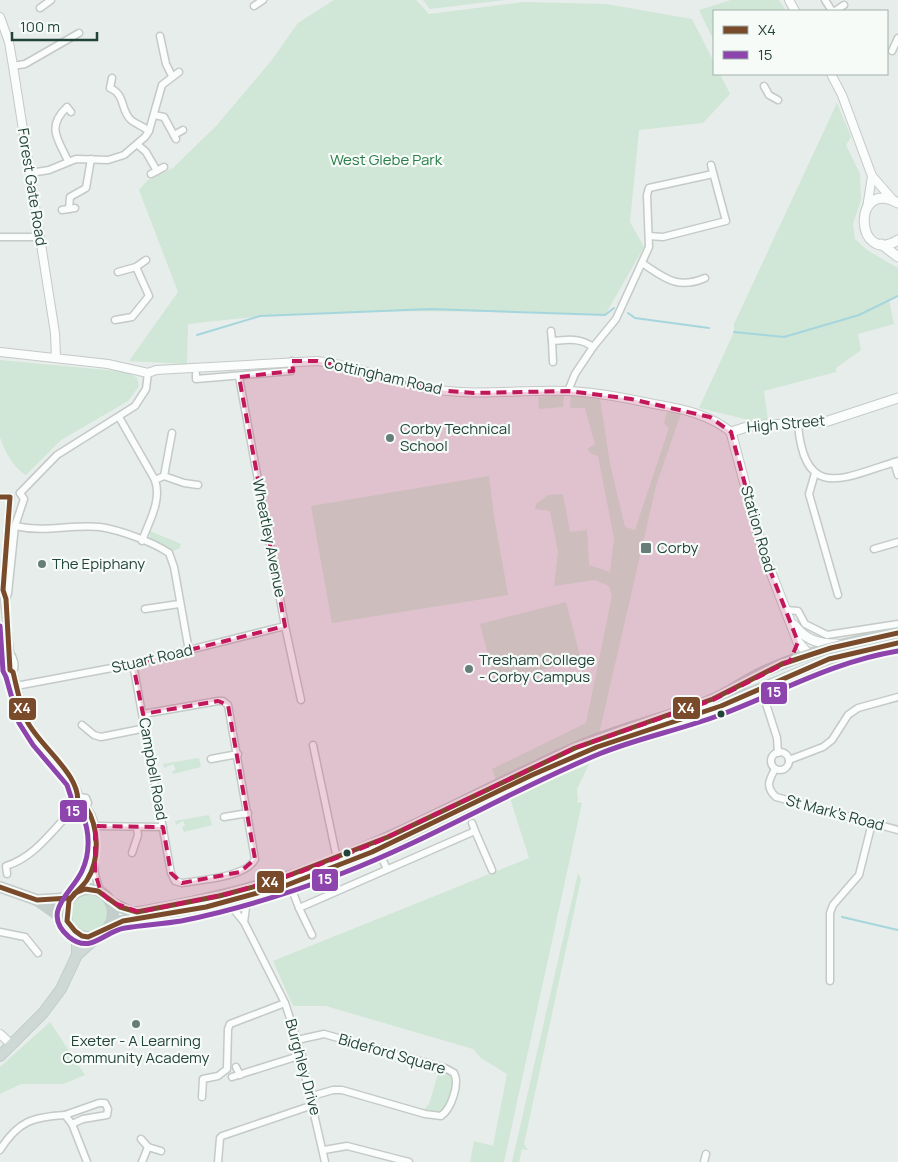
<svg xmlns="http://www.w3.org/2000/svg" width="898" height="1162" font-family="Manrope,sans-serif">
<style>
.green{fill:#d0e6d6}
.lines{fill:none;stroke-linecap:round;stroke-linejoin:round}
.stream{stroke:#a6d6dd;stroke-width:2}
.minor-casing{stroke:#c4cac7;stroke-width:9}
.tertiary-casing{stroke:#c4cac7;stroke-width:10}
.secondary-casing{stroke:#c2cbc7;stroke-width:11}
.primary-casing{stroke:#c2ccc9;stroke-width:12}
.trunk-casing{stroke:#c2ccc9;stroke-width:12}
.minor{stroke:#fbfcfc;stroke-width:6}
.tertiary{stroke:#fbfcfc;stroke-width:8}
.secondary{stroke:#fbfcfc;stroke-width:9}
.primary{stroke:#ced8d5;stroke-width:10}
.trunk{stroke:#c4cecc;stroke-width:10}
.bus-1-casing{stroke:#f6fbf8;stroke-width:9}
.bus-2-casing{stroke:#f6fbf8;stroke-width:9}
.bus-1{stroke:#7a4b2a;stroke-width:5}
.bus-2{stroke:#8e44ad;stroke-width:5}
.marked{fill:#c2185b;fill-opacity:0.2;stroke:#c2185b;stroke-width:4;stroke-dasharray:10 6;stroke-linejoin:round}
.poi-dot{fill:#677e78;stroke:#f6fbf8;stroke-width:2}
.bus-dot{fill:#22433a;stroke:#f6fbf8;stroke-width:2}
.labels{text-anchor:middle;stroke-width:4.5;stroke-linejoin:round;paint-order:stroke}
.park-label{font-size:15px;fill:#297d49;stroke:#f6fbf8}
.street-label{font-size:15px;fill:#22433a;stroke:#f6fbf8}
.poi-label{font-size:15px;fill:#22433a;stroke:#f6fbf8;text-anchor:start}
.line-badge{stroke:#f6fbf8;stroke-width:2}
.badge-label{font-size:14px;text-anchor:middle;font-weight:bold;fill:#fff}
</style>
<rect width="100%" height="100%" fill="#e7edea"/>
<g class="green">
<path d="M334 0H416L429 14 524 2 606 4 692 19 714 62V74H720L730 94 703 123 639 130 630 222 644 247 605 315C466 311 326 306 188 324L187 364 129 361 178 292 139 190 148 180 173 168 217 125 271 61 298 23Z"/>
<path d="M423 0H505L430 9Z"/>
<path d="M731 0H779L786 11H714V41L699 10Z"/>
<path d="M837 103 851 137 846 145 860 174 861 200 853 224 855 239 867 250 898 268V296L889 301 894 324 858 334 861 350 836 368V372L764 391 768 421 749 420 699 408 734 332V324Z"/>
<path d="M0 360 128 372 137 378 139 386 128 401 61 440 26 475C14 468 4 451 0 437Z"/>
<path d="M564 395 563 407 539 409 538 397Z"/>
<path d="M571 395 600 399 610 464 625 527 635 530 669 428 664 423 667 412 681 413 656 486 599 734 496 780 492 769 586 723 612 596 609 586 595 580 554 586 558 552 550 511 535 509 536 504 548 495 563 494 570 532 587 530 589 565 610 572 614 538 598 456 592 454 587 449 595 444 585 408H570Z"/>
<path d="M489 476 494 516 508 595 332 623 311 506Z"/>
<path d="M150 531 181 544 180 548 173 551 166 546 150 539Z"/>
<path d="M566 602 581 660 495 682 480 624Z"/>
<path d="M199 758 201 767 173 774 172 772 176 769 173 764 164 768 163 764Z"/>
<path d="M589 764 577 789 578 801 576 802 582 803 504 1162H470L474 1141 493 1146 507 1074 481 1058 473 1049 326 1006H293L273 961 529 858 510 798Z"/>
<path d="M209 815 212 825 184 832 182 827 185 826 183 821 176 825 175 821Z"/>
<path d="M578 873 581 879 524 1144 528 1150 522 1149 519 1162H512Z"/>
<circle cx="89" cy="913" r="19"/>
<path d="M50 1022 85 1075 63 1084H21L0 1094V1067Z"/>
<path d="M436 1068 447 1071 454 1081C447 1102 449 1117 423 1111L429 1104 438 1074H434Z"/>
</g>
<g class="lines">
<g class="stream">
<path d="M628 313 635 318 709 328"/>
<path d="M734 332 784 337 859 315 898 296"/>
<path d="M197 335 260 316 431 309 605 315 614 308"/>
<path d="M842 917 898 930"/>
</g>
<g class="minor-casing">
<g id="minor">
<path d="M825 0 832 11"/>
<path d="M254 6 263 0"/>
<path d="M40 8 51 0"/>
<path d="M835 11 844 5"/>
<path d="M160 36 166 64 172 76"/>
<path d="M892 51 898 38"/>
<path d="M13 66 25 64 79 33"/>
<path d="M112 78 110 88C126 95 120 110 131 120 136 124 144 127 149 131"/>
<path d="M764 86 769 95 778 100"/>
<path d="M154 115 164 117 176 139"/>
<path d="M174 135 183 130"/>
<path d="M138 145 146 152 157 171"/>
<path d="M68 161C58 139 46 127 67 107L71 112"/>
<path d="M30 173 49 170 76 159 108 160 124 155 145 137 149 131 162 85 179 72"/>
<path d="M151 174 164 167"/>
<path d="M69 209 70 197 86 188 91 159"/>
<path d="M62 210 75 208"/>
<path d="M649 236 663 237 726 221 711 165"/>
<path d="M0 237H40"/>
<path d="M642 263C665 278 677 290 705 278"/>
<path d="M118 272 136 267 146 260"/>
<path d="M115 320 132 317 149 296 136 267"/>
<path d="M551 331 552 341"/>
<path d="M553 362 552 341C568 340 579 337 593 347"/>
<path d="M196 374V379L291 371 292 361"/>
<path d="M239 377 285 626 301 700"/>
<path d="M568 391 575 374 593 347 616 319 649 247 647 195 649 188 713 174"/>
<path d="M119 417 155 480C162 501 149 521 142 541"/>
<path d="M798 425C805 503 845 477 898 461"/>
<path d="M894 462 898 475"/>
<path d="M815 473 809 494 838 595"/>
<path d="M164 476 184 483 198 485"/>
<path d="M155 480 164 476 172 433"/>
<path d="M20 493 57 455 135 406 146 389 148 373"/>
<path d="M0 497H10"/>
<path d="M10 497 3 590 10 653C14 658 16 666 13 672 18 692 21 713 32 731 47 754 72 771 79 797"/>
<path d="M15 526C46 533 72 524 100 527 120 530 153 542 169 553L174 567 189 651"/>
<path d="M874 549 898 542"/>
<path d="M6 599 8 593 15 526 24 499 20 493"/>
<path d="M145 609 179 604"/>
<path d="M786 610 798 611 805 624 827 635 898 624"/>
<path d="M10 653 8 657 10 670 13 672"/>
<path d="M133 664 171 873 175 881 182 883C201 880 247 877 255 859L228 705 223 701H218L143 714"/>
<path d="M16 686 133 664 285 626"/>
<path d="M761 688 777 738 778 753"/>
<path d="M82 725 94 735 101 737 146 728"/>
<path d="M313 745 337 859"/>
<circle cx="780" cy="761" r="9"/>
<path d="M211 759 238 754"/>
<path d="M789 760 823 747 832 740 848 715 858 708 898 697"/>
<path d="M775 769C769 780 765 787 776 797L898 830"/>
<path d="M79 797 86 798 88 803 86 807"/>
<path d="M86 807C101 823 92 845 94 865 94 874 97 883 101 892"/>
<path d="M224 817 248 813"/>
<path d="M472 823 475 831"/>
<path d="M95 826 163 827"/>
<path d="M378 850 387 869"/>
<path d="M132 853 138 835 137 827"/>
<path d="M7 874 6 866C36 857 55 827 77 805"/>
<path d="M76 893 87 879 92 866"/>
<path d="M294 895 299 908"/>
<path d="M222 904 235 911 244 922 285 1003 297 1040 325 1162"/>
<path d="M244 922 246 907 257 895"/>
<path d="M0 932 25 937 38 953"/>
<path d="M312 935 299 908 475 831 492 870"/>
<path d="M830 981V913L833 905 859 875 872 823"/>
<path d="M297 1040 324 1034 445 1068 454 1073C460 1084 451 1109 441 1116L425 1114 342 1090H333L312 1096"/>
<path d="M236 1067 240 1075"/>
<path d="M232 1077 302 1055"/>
<path d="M202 1097 203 1079 218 1076 227 1069 228 1029 230 1024 285 1003"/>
<path d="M65 1115 99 1103H105L108 1109 107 1115 83 1119 72 1124"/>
<path d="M141 1139 148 1147 161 1151"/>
<path d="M0 1150C18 1121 33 1117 65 1115L72 1124 87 1162"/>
<path d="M324 1150 347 1146 409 1162"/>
<path d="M142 1162 148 1147"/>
<path d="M218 1162 220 1138 222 1136 313 1105"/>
<path d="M704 1162 706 1154"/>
</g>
</g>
<g class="tertiary-casing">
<g id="tertiary">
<path d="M789 0 795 11"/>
<path d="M0 17 9 42 13 66 55 333 56 358"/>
<path d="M831 74 842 95 872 176 893 200"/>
<path d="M867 208 872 176"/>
<path d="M0 352 108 364 148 373 156 370 317 361C359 366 397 384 439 390 482 396 525 389 568 391 597 392 626 398 654 404 683 409 708 414 731 432"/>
<path d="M0 1034 12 1045"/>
</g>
</g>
<g class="secondary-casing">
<g id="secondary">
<path d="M898 203C851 177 855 267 898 240"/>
<path d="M881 244 898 257"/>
<path d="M794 625C806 640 818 644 837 644"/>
<path d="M808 654 798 642 763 552 731 432 750 426 825 422 898 398"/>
</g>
</g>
<g class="primary-casing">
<g id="primary">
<path d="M77 934V955"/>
<path d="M0 1056 43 1013 61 989 77 955 99 935"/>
</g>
</g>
<g class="trunk-casing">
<g id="trunk">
<path d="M0 887 37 900 70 898"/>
<circle cx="89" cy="913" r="24"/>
<path d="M37 900 67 921"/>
<path d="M111 902 131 912H139C206 900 272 885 336 859 418 827 496 783 577 747 620 728 667 718 711 700 731 692 746 679 765 671 807 652 852 641 898 633"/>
<path d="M110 925 115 922 168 915 222 904 306 879 378 850 597 747 697 715 844 654 898 643"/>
</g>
</g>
<use href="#minor" class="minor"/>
<use href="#tertiary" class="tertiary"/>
<use href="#secondary" class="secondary"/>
<use href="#primary" class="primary"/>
<use href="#trunk" class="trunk"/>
<g class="bus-1-casing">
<g id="bus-1">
<path d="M0 497H10L3 590 6 599 10 670 13 672C17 688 20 706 27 721 39 746 84 777 77 805L82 809 86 807C99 827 100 860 87 880 83 886 76 892 71 898"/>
<path d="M898 633 831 648 782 664 713 699 575 748 388 837 272 882 219 896 137 912 120 907 98 891 85 889 75 893 69 901 67 921 75 931 82 936 88 937 123 921 206 907 287 885 372 852 532 775 597 747 721 706 829 659 898 643"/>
<path d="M0 887 37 900 70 898"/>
</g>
</g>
<g class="bus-2-casing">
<path id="bus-2" d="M0 626 3 671 6 677 19 723 33 745 67 785 71 797 70 808 78 815 83 816C90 833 90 854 82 871 72 893 40 912 69 937 91 955 104 931 125 928 144 925 162 924 181 921 236 910 290 893 343 873 431 839 512 790 599 754 638 738 680 730 720 715 781 692 832 662 898 651"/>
</g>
<use href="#bus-1" class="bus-1"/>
<use href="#bus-2" class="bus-2"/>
</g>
<path class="marked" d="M292 361H317L437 390 474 393 568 391 631 399 710 417 731 432 763 552 798 642 790 661 713 700 575 748 375 843 303 871 228 894 139 912 111 902 101 892 95 873V826L163 827 171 873 182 883 240 872 255 859 228 705 218 701 143 714 133 664 285 626 239 377 293 371Z"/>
<g class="poi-dot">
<circle cx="390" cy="438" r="5"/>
<rect x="640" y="542" width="12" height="12" rx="2.5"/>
<circle cx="42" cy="564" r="5"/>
<circle cx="469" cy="669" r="5"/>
<circle cx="136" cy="1024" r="5"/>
</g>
<g class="bus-dot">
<circle cx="721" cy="714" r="4.5"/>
<circle cx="347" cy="853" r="4.5"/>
</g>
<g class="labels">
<g class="park-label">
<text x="386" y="165">West Glebe Park</text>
</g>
<g class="street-label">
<text transform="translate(32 187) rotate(81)" y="5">Forest Gate Road</text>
<text transform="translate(383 376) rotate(13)" y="5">Cottingham Road</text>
<text transform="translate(786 424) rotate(-5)" y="5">High Street</text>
<text transform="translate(758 529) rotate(74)" y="5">Station Road</text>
<text transform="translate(269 538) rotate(79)" y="5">Wheatley Avenue</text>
<text transform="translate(152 659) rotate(-13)" y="5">Stuart Road</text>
<text transform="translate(153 769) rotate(80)" y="5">Campbell Road</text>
<text transform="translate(835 813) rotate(15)" y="5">St Mark's Road</text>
<text transform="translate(392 1054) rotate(16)" y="5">Bideford Square</text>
<text transform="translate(303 1067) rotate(75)" y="5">Burghley Drive</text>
</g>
<g class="poi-label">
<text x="400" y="434">Corby Technical<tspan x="400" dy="17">School</tspan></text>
<text x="657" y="553">Corby</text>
<text x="52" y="569">The Epiphany</text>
<text x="479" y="665">Tresham College<tspan x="479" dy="17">- Corby Campus</tspan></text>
<text x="136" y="1046" text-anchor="middle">Exeter - A Learning<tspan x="136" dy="17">Community Academy</tspan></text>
</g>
</g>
<g class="line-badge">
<rect x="760" y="681" width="28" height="24" rx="5" fill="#8e44ad"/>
<rect x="672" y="696" width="29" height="24" rx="5" fill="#7a4b2a"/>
<rect x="8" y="697" width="29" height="24" rx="5" fill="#7a4b2a"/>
<rect x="59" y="799" width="29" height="24" rx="5" fill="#8e44ad"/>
<rect x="311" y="868" width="28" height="24" rx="5" fill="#8e44ad"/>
<rect x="256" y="870" width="29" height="24" rx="5" fill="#7a4b2a"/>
</g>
<g class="badge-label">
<text x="774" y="697">15</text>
<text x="686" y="713">X4</text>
<text x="22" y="713">X4</text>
<text x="73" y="816">15</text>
<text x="325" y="884">15</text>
<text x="270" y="887">X4</text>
</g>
<rect x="713" y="10" width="175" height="65" fill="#f6fbf8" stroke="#a1b1ac"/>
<rect x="723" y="26" width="25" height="8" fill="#7a4b2a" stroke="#a1b1ac"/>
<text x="758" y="35" font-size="15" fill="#22433a">X4</text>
<rect x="723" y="51" width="25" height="8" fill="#8e44ad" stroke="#a1b1ac"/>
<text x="758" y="60" font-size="15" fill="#22433a">15</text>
<path d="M12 32v8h85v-8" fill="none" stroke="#22433a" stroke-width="2.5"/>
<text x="20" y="32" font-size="15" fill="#22433a" stroke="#f6fbf8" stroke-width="4" paint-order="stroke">100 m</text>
</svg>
